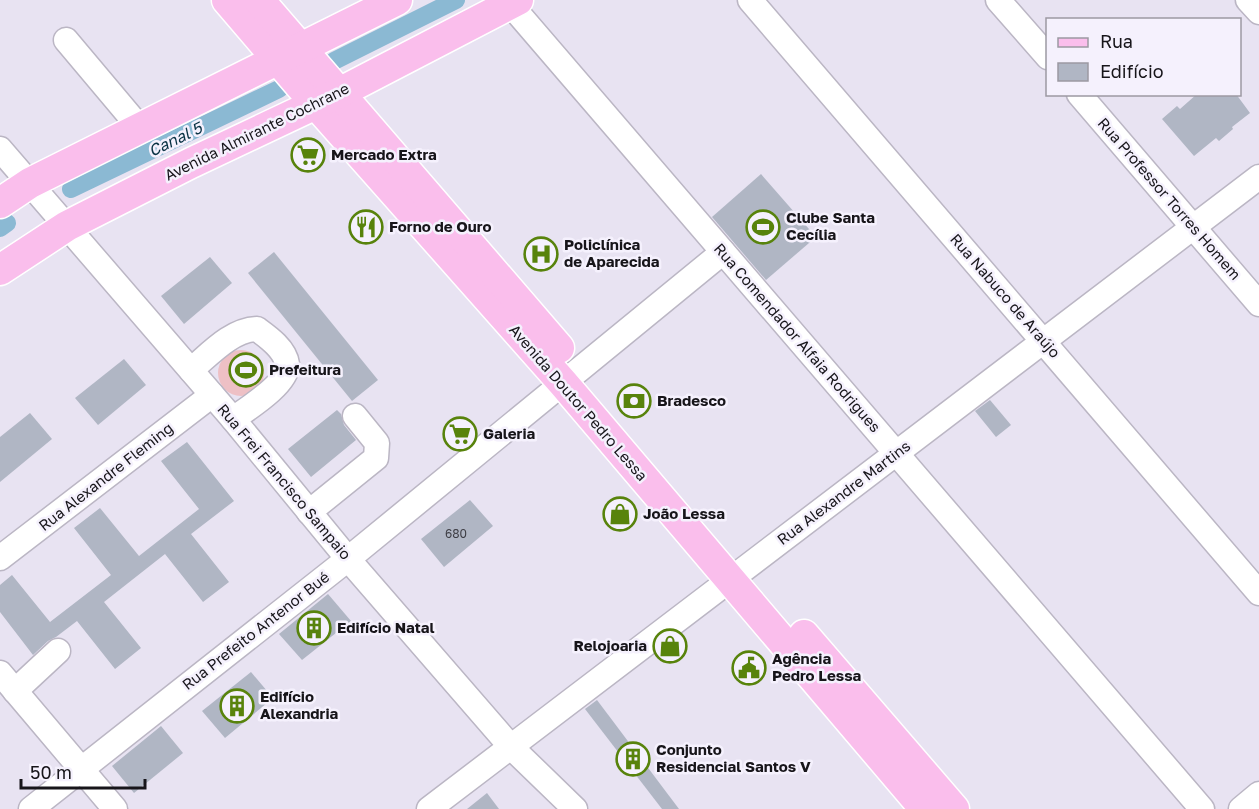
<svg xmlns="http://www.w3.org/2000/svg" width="1259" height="809" font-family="'Golos Text',sans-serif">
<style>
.green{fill:#eec0c5}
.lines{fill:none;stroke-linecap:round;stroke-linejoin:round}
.canal{stroke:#8bb9d3;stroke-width:18}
.building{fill:#b0b6c4}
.minor-casing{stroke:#bbb6c4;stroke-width:27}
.major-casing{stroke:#fff;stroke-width:33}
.minor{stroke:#fff;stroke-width:24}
.major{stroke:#fabeec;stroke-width:30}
.labels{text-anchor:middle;stroke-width:5;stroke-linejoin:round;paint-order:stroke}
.number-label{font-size:12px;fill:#3d3d44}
.street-label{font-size:15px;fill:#17151a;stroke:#f5f1fd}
.poi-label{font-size:15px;font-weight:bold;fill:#17151a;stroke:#f5f1fd;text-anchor:start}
.water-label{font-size:16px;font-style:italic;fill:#093244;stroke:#f5f1fd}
</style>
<rect width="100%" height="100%" fill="#e8e3f2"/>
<circle class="green" cx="241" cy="373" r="23"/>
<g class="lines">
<g class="canal">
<path d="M334 61 456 0"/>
<path d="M71 189 279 89"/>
<path d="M0 228 7 223"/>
</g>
</g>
<g class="building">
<path d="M1197 94H1236L1250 113 1232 127 1233 129 1219 141 1216 138 1194 156 1162 119 1177 106 1180 109Z"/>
<path d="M761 174 816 237 766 280 712 217Z"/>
<path d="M274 252 378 380 352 401 248 273Z"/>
<path d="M210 257 232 283 184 324 161 296Z"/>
<path d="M124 359 146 385 98 425 75 398Z"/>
<path d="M990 400 1011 425 996 437 975 411Z"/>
<path d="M337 410 341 414 344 425 356 440 311 477 288 449Z"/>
<path d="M30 413 52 439 0 482V437Z"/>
<path d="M187 442 234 501 191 534 229 582 203 602 165 554 104 602 141 648 115 669 77 621 56 637 48 641 33 655 0 612V585L12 575 50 622 111 575 74 528 100 508 139 556 199 509 161 461Z"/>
<path d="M470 500 493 526 444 567 421 539Z"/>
<path d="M328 594 351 621 302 660 279 634Z"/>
<path d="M251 672 273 698 225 738 202 711Z"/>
<path d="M597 700 679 809H662L585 709Z"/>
<path d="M161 726 183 753 134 793 112 766Z"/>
<path d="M487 793 499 809H467Z"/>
</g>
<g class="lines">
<g class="minor-casing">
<g id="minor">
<path d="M750 0 1259 593"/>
<path d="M998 0 1048 57"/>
<path d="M1248 0 1259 12"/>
<path d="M510 4 1202 809"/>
<path d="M66 40 140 128"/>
<path d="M1079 94 1259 304"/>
<path d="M0 149 233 419 348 559 511 747 575 809"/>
<path d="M191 370C210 354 231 330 257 329 268 337 285 349 287 364 289 383 247 409 233 419"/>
<path d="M309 512 376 458 377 443 355 416"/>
<path d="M0 558 212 395"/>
<path d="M0 673 115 809"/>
<path d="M15 691 58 651"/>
<path d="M31 809 348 559 723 252"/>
<path d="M429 809 1259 177"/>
<path d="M1241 809 1259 794"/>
</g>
</g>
<g class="major-casing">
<g id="major">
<path d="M227 0 316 104 563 383 925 809"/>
<path d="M259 0 559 348"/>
<path d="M0 203 30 183 397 0"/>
<path d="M0 270 67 226 191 163 339 93 518 0"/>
<path d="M804 635 954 809"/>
</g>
</g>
<use href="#minor" class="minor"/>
<use href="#major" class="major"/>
</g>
<defs>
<g id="supermarket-ring" transform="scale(1.725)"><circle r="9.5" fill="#f5f1fd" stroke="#58830c" stroke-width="1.5"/><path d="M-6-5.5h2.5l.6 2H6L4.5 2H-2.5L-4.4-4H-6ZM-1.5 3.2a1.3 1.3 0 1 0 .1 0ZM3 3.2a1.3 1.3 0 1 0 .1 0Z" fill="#58830c"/></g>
<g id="restaurant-ring" transform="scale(1.725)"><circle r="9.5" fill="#f5f1fd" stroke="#58830c" stroke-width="1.5"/><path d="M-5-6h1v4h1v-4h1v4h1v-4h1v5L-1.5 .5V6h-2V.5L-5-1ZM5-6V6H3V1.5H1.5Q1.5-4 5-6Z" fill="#58830c"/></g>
<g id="stadium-ring" transform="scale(1.725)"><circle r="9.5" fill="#f5f1fd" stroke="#58830c" stroke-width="1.5"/><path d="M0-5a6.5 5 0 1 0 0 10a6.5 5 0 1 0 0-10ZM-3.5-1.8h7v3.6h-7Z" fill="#58830c"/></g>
<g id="hospital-ring" transform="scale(1.725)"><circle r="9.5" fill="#f5f1fd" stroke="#58830c" stroke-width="1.5"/><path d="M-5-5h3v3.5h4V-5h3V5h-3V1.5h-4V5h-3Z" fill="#58830c"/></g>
<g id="bank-ring" transform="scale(1.725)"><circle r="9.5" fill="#f5f1fd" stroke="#58830c" stroke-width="1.5"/><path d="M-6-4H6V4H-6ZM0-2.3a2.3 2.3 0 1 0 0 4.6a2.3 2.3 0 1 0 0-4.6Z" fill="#58830c"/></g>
<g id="shop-ring" transform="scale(1.725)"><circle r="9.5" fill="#f5f1fd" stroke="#58830c" stroke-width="1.5"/><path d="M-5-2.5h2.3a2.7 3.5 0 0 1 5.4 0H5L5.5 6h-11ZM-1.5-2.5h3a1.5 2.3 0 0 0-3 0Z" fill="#58830c"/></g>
<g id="building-ring" transform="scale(1.725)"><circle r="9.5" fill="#f5f1fd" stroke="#58830c" stroke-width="1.5"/><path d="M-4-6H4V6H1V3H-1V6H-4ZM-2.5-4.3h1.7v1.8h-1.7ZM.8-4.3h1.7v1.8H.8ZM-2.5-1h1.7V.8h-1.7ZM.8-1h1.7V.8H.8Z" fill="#58830c"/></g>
<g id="civic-ring" transform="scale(1.725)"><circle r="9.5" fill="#f5f1fd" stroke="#58830c" stroke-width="1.5"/><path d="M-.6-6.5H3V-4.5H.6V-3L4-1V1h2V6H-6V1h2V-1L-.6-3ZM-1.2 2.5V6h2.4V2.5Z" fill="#58830c"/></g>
</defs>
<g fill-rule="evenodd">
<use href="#supermarket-ring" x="308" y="155"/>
<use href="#restaurant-ring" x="366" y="227"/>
<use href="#stadium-ring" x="763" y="227"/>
<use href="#hospital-ring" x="541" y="254"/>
<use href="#stadium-ring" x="246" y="370"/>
<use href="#bank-ring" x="634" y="401"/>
<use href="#supermarket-ring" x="460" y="434"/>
<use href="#shop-ring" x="620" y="514"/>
<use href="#building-ring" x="314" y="628"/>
<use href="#shop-ring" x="670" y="646"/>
<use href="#civic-ring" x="749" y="668"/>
<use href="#building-ring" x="237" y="706"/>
<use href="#building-ring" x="633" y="759"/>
</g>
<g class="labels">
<g class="number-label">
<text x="456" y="538">680</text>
</g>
<g class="street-label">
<text transform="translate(257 132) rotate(-26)" y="5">Avenida Almirante Cochrane</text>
<text transform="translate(1169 199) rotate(49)" y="5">Rua Professor Torres Homem</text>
<text transform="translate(1005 296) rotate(49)" y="5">Rua Nabuco de Araújo</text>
<text transform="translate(797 338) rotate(49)" y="5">Rua Comendador Alfaia Rodrigues</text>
<text transform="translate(578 403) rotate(49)" y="5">Avenida Doutor Pedro Lessa</text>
<text transform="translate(106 477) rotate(-38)" y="5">Rua Alexandre Fleming</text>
<text transform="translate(284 482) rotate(50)" y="5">Rua Frei Francisco Sampaio</text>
<text transform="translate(844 493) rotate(-37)" y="5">Rua Alexandre Martins</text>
<text transform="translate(256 631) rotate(-38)" y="5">Rua Prefeito Antenor Bué</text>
</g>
<g class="poi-label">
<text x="331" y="160">Mercado Extra</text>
<text x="786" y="223">Clube Santa<tspan x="786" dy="17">Cecília</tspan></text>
<text x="389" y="232">Forno de Ouro</text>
<text x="564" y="250">Policlínica<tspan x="564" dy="17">de Aparecida</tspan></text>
<text x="269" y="375">Prefeitura</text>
<text x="657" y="406">Bradesco</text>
<text x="483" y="439">Galeria</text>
<text x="643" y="519">João Lessa</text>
<text x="337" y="633">Edifício Natal</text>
<text x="647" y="651" text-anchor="end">Relojoaria</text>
<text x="772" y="664">Agência<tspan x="772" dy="17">Pedro Lessa</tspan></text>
<text x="260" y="702">Edifício<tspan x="260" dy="17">Alexandria</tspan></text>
<text x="656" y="755">Conjunto<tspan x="656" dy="17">Residencial Santos V</tspan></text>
</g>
<g class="water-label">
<text transform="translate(175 139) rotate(-26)" y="6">Canal 5</text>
</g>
</g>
<rect x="1046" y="18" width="195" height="78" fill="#f5f1fd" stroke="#9c99a2" stroke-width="1.5"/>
<rect x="1058" y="38" width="30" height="9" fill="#fabeec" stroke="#9c99a2" stroke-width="1.5"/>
<text x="1100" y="48" font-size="18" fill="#17151a">Rua</text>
<rect x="1058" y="63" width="30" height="18" fill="#b0b6c4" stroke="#9c99a2" stroke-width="1.5"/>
<text x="1100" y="78" font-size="18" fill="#17151a">Edifício</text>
<path d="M21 779v9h124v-9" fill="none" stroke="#17151a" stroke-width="3"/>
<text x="30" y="779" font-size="18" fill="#17151a" stroke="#f5f1fd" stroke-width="4.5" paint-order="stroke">50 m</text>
</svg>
